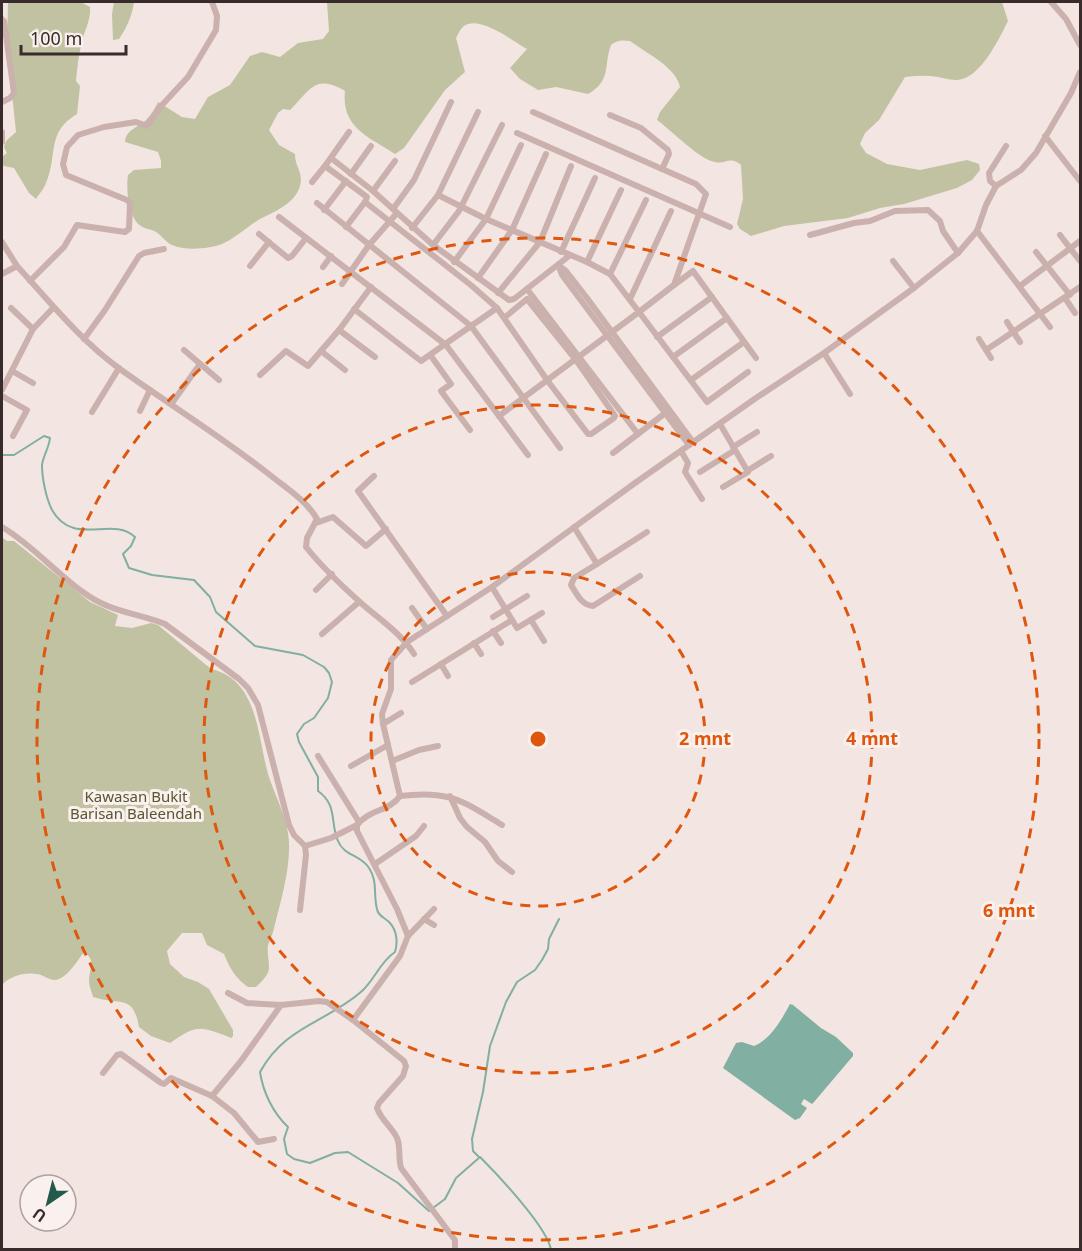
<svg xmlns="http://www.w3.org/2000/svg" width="1082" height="1251" font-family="'Noto Sans',sans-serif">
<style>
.green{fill:#c1c2a1}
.water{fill:#81afa2}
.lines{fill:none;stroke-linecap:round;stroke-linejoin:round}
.stream{stroke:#81afa2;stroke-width:2}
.minor{stroke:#cbb1ad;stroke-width:6}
.ring{fill:none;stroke:#df570e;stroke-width:3;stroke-dasharray:10 8}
.labels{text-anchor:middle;stroke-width:6;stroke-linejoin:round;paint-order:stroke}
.park-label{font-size:15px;fill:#555730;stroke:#faf0ed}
.centre{fill:#df570e;stroke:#faf0ed;stroke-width:3}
.ring-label{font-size:18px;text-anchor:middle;font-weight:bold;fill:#df570e;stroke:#faf0ed;stroke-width:6;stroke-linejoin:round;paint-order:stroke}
</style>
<rect width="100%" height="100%" fill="#f3e5e1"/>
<g class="green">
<path d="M8 2H81L90 7C91 20 85 29 82 41 79 54 77 67 76 81L80 86 77 114C46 132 58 155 46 183 44 189 39 194 36 199L29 193 14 168 4 166 2 164V157L7 153 4 147 6 141 16 132 7 45Z"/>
<path d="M114 2H134C132 16 127 27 119 39L113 40 112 14Z"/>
<path d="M327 2H1002L1008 21C999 39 980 79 957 80 950 80 944 78 938 77 927 75 916 76 905 77L879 120 865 133 860 144 866 153 887 164 920 170 967 160 979 164 980 170 972 180 957 188 904 204 880 208 848 218 784 226 751 236 740 229 737 224 743 199 741 165C729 155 726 165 715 162 700 160 671 130 657 120L660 112 680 87C676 67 646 53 630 41 622 40 618 40 611 45 603 67 612 80 588 94L556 87 538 90 520 79 510 68 527 49C513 41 479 15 464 26 461 28 458 34 456 38L465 72 445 90 404 148 395 154C369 137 341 128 345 91 314 73 310 91 290 110L283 109 278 113 269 130 279 145 295 154C295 169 305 172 299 189 293 204 274 212 260 219 248 226 234 239 222 244 208 249 185 251 172 245 165 242 161 234 154 231 150 229 145 229 141 226 128 218 126 188 128 175L134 170 161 168V161L158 152 125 142C126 129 138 128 146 120 151 115 155 108 158 102L182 117 195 119 208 97 230 85 250 56 262 52 280 57 298 43 323 39 329 31Z"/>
<path d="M2 537 7 541H14L90 602 118 615 115 626 132 628 151 623 158 625 211 669C261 680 257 743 270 780 277 800 288 820 289 842 290 871 281 900 274 928 273 934 270 939 268 945 267 953 269 960 269 968 269 975 261 982 256 987H248C236 979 229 967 224 954L207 945 202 933H182L167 951 170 964 184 977 198 982 209 989 233 1030V1036L231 1038C200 1026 198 1024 170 1043L151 1036 139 1027C133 993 120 1006 93 997 92 992 89 986 89 981 89 968 97 961 84 952 78 960 69 975 59 979 53 982 46 977 41 975 27 971 11 975 2 985Z"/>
</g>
<path class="water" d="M790 1004 793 1005 821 1028 836 1037 853 1053V1056L814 1102 812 1104 804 1099 801 1104 807 1108 800 1118 795 1120 723 1068 736 1043 742 1042 754 1046C771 1039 782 1019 790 1004Z"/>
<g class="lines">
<g class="stream">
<path d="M2 455H14L44 436 50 438C49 448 43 456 42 465 42 478 46 498 52 510 74 548 112 515 135 537L131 546 123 554 129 568 152 575 194 580 210 597 216 612 255 646 303 655 324 667 329 673 332 682 328 698 314 718 304 724 297 734 299 742 318 777V791C338 805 330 824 338 841 344 856 361 855 369 868 378 881 373 894 377 909 378 916 384 917 389 922 397 930 398 942 395 952 380 962 375 979 362 991 326 1023 285 1026 260 1072 263 1092 273 1113 288 1127L284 1139 287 1154 294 1159 310 1163 335 1153 348 1152 398 1183 429 1211 445 1199 456 1178 480 1157C497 1174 548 1228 551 1250"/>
<path d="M479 1157 473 1151 472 1139 483 1092 490 1046 506 1002 517 982 535 970 542 960 548 949 549 939 559 919"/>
</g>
<g class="minor">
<path d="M1051 2 1066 19 1080 45"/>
<path d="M2 19 4 21 14 93 10 98 2 102"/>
<path d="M533 112 696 184 706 194 674 285 639 312 707 402 748 372"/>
<path d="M610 115 641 128 668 150 669 154 662 169"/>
<path d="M2 132V142"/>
<path d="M349 132 325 166 367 197 365 202 472 286 497 308 547 380 588 434H591L614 418 615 416 576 360 527 299 504 318"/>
<path d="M517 133 730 227"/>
<path d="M1045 136 1080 181"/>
<path d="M331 158 373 191 433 245 509 300 514 299 569 256"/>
<path d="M351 174 371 146"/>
<path d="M312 182 325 166"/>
<path d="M996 186 990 181 989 173 1006 146"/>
<path d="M373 191 395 161"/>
<path d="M438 195 486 219 587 262 610 274 639 312 612 332"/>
<path d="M317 203 471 326 497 308"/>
<path d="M393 209 414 180 451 102"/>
<path d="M324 210 346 181"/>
<path d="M279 217 446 345 528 455"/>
<path d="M346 227 365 202"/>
<path d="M412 228 438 195 478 112"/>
<path d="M977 231 1050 327"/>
<path d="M259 234 288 258 292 256 306 238"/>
<path d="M810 235 854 223 870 221 895 211 928 210 940 221 943 231 958 253"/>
<path d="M1060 235 1080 261"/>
<path d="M2 242 17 266"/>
<path d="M433 245 459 211 502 125"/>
<path d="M561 252 595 178"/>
<path d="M1036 252 1070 295"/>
<path d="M893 261 914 288"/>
<path d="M454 262 486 219 521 145"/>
<path d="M587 262 621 190"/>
<path d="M558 265 566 271 587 298 693 442"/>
<path d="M250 266 269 242"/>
<path d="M323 267 331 256"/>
<path d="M559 267 562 275 689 445"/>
<path d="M2 274 17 266C50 302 80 340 120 369 170 405 222 437 270 475 286 488 307 501 317 519L307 538 306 547C322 567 342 586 361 603 379 619 402 634 414 654"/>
<path d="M610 274 646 200"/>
<path d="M478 278 512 230 546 154"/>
<path d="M30 281 64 247 77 225 125 232 129 229 130 203 127 200 66 175 63 164 67 147 78 135 104 127 136 122 147 126 162 105 188 77 216 30 217 16 212 2"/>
<path d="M342 284 369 245 397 213"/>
<path d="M674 285 693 271 756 358"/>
<path d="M1020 286 1080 241"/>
<path d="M527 289 638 434"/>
<path d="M498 293 540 242 571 166"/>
<path d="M1065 298 1075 313"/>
<path d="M630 299 671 211"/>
<path d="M11 308 33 329"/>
<path d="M354 309 421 361 471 326 560 448"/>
<path d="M1007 322 1020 342"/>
<path d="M339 330 375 357"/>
<path d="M657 337 712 297"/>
<path d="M84 339 105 310 139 256 144 253 164 249"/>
<path d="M979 339 986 350"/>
<path d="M184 350 219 380"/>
<path d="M321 351 345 370"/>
<path d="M824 353 850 394"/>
<path d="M431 356 451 384 441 391 470 430"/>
<path d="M673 357 727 318"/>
<path d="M991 358 986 350 1080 287"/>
<path d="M12 371 33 383"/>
<path d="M260 375 286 351 308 366 339 330 371 287"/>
<path d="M691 380 744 342"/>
<path d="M2 390 33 329 53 308"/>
<path d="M2 396 27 410 13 436"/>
<path d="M172 403 200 364"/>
<path d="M140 411 150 390"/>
<path d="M92 412 119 368"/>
<path d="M499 416 608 335"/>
<path d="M720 424 748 472 723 487"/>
<path d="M733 447 757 432"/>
<path d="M681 451 688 463 685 472 702 499"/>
<path d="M613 453 668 411"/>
<path d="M747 471 771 456"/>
<path d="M700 472 735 450"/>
<path d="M374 476 358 491 447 616"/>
<path d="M316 523 333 517 366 546 386 529"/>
<path d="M2 527C38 548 67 587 103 604 122 613 145 616 165 624L239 679 248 688 258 705 289 825 294 835 305 846 331 838 357 825"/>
<path d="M574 527 597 564 647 532"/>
<path d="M597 564 574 578 571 585C577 594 581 605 593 606L640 576"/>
<path d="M492 587 517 628 542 613"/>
<path d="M316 590 332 574"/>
<path d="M412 608 427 629"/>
<path d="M493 617 527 596"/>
<path d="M531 620 544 641"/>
<path d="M493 631 501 643"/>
<path d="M322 634 359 602"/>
<path d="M474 643 481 654"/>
<path d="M441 664 448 676"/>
<path d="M412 682 512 620"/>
<path d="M383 724 401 713"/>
<path d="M318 756 359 822"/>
<path d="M392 761 419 750 438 746"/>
<path d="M351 766 388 745"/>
<path d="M400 796C448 790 462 800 502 825"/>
<path d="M450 796 460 818 467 827 485 842 498 861 512 872"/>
<path d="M375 864 416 836 424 826"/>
<path d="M300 910 306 855 305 846"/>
<path d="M424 919 434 925"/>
<path d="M408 936 434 909"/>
<path d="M228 993 247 1003 281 1005 319 1001 327 1002 353 1020"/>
<path d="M103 1073 117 1055 121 1054 161 1083 164 1084 171 1078 212 1096 234 1113 258 1142 274 1139"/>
<path d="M212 1096 241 1061 281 1005"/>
<path d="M455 1250V1240L401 1168C398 1158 401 1147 397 1138 392 1127 381 1120 377 1108L379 1103 403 1076 406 1066 404 1061 353 1020 400 956 408 936 397 909 357 831V825C368 810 390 811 400 796L383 724 382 714 391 689V660L407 642 492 587 635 483 756 398 824 353 914 288 958 253 977 231 986 205 996 186 1021 170 1036 153 1071 93 1080 72"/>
</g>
</g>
<g class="ring">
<circle cx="538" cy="739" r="167"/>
<circle cx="538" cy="739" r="334"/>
<circle cx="538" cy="739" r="501"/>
</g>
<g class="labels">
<g class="park-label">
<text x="136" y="802">Kawasan Bukit<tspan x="136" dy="17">Barisan Baleendah</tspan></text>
</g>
</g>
<circle cx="538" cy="739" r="9" class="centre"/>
<g class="ring-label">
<text x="705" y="745">2 mnt</text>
<text x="872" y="745">4 mnt</text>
<text x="1009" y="917">6 mnt</text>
</g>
<rect width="1082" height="1251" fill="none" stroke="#392b2b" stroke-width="6"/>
<g transform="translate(48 1203) rotate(215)"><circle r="28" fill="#faf0ed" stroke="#ada19f" stroke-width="1.5"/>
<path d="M0-4.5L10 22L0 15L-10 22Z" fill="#225a4b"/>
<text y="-9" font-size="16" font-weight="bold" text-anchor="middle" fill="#392b2b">U</text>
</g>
<path d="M21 45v9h105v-9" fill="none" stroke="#392b2b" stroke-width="3"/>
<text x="30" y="45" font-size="18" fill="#392b2b" stroke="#faf0ed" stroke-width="4.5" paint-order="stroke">100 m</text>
</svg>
